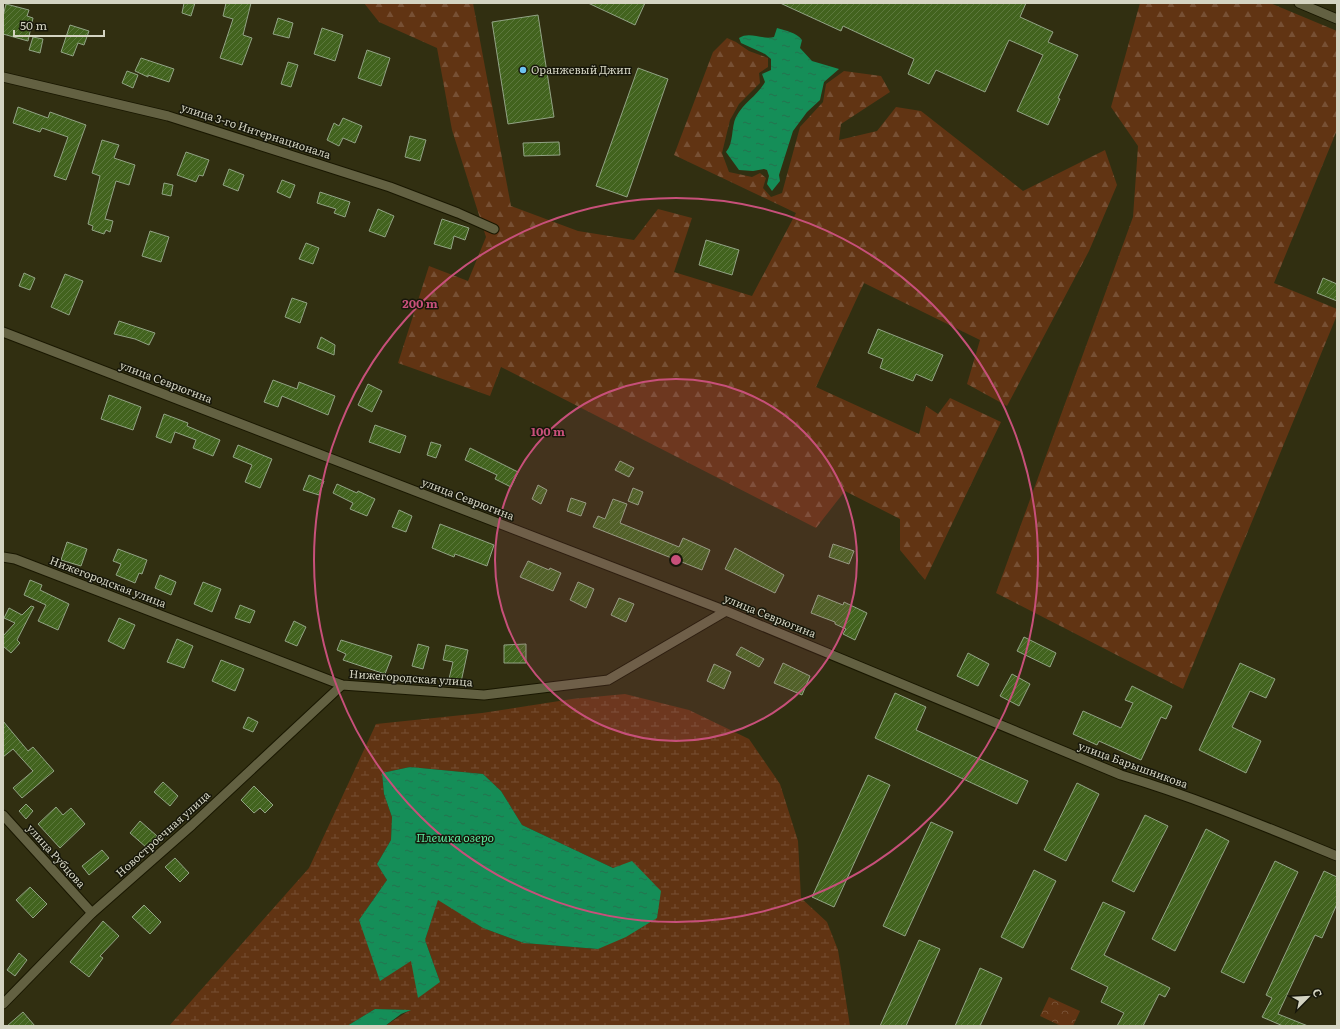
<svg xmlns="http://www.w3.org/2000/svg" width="1340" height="1029" font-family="Literata,serif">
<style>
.forest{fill:url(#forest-firs)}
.wetland{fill:url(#wetland-marsh);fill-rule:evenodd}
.park{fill:url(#park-crowns)}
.water{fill:url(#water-ripples)}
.building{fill:url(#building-hatch);stroke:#92a385}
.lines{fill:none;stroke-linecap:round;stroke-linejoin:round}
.street-casing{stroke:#191700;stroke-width:11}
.street{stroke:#636142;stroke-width:9}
.ring{fill:none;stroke:#c7507a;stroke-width:2}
.poi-dot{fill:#6cc3f2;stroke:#17170a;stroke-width:1.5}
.labels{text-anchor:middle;stroke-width:3;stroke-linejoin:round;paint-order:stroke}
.poi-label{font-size:11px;fill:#d4d4c2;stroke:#17170a;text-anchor:start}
.street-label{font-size:11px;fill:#d4d4c2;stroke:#17170a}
.water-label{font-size:12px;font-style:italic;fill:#5ae59c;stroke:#17170a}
.centre{fill:#c7507a;stroke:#17170a;stroke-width:2}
.ring-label{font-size:12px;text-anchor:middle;font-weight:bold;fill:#c7507a;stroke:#17170a;stroke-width:3;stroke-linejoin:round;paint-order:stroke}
</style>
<defs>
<pattern id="forest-firs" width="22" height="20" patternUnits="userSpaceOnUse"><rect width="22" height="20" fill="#613413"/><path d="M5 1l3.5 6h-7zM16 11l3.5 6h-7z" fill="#775034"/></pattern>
<pattern id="wetland-marsh" width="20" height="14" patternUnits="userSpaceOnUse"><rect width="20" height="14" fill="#613413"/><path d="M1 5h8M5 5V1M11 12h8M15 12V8" fill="none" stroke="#775034"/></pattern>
<pattern id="park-crowns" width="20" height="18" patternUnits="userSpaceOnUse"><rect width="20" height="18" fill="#613413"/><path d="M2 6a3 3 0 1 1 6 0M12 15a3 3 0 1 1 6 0" fill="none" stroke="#775034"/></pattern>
<pattern id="water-ripples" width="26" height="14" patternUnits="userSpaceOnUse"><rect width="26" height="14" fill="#158e58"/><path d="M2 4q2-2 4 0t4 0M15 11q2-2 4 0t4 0" fill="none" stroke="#24734e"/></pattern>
<pattern id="building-hatch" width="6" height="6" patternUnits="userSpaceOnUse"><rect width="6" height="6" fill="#42631e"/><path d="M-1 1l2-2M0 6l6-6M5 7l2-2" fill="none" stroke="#5c783d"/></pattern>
</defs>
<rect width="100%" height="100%" fill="#312f11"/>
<g class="forest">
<path d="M364 3H473L511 206 578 231 634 240 658 209 692 218 674 272 752 296 796 213 674 155 713 52 727 38 736 42 749 51 768 58V67L759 73 760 83 739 104 730 120 722 153 729 172 752 177 760 173 766 178 763 188 771 197 782 193 800 127 823 102 826 84 844 71 881 76 890 92 841 124 839 140 877 131 896 107 921 111 1023 191 1105 150 1117 185 1089 251 1007 406 967 384 980 340 864 283 816 387 919 434 926 406 938 414 950 398 1001 422 925 580 900 550V519L845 491 816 528 501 367 490 396 398 363 429 266 468 281 486 237 452 130 437 48 379 22Z"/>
<path d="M1140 3H1270L1337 31V130L1274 283 1337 309V315L1183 689 996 593 1133 217 1138 146 1111 107Z"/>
</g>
<path class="wetland" d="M625 694 689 710 749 739 780 784 798 841 801 898 827 922 838 950 850 1026H385L410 1010 375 1009 347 1026H169L309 868 376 724 482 713 572 699ZM410 767 483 774 501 791 522 825 613 868 598 949 524 943 483 928 438 899 425 940 440 982 359 920 387 880 377 864 391 840 392 817 384 794 382 773Z"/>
<path class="park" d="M1049 997 1080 1011 1073 1026H1061L1040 1016Z"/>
<g class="water">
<path d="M777 28C786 31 796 32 802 40L800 48 812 61 839 69 824 82 820 100 807 112 793 131 779 175 780 181 772 191 767 184 769 176 767 170 764 169 753 171 739 170 726 152C734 143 731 127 736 117 744 102 757 96 765 82L762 74 771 70V59L765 54 741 43 739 38C750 31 761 40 774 37Z"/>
<path d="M410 767 483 774 501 791 522 825 613 868 632 861 661 891 657 918 626 937 598 949 524 943 483 928 438 900 425 940 440 982 418 998 411 961 380 981 359 920 387 880 377 864 391 840 392 817 384 794 382 773Z"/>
<path d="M375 1009 411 1010 401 1014 385 1026H347Z"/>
</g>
<g class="building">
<path d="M184 3H195L191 16 182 13Z"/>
<path d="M226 3H251L243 35 252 38 242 65 220 58 233 19 223 16Z"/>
<path d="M588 3H645L635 25Z"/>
<path d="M780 3H1026L1020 17 1053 32 1048 42 1078 55 1058 98 1060 99 1048 125 1017 111 1043 55 1009 40 985 92 936 70 929 84 908 74 914 59 843 26 841 31Z"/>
<path d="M6 4 29 10 27 16 33 18 28 41 3 34V16Z"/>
<path d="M538 15 554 117 508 124 492 22Z"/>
<path d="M278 18 293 23 289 38 273 34Z"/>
<path d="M70 25 89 31 84 45 78 43 73 56 61 52Z"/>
<path d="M322 28 343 35 335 61 314 54Z"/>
<path d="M33 37 43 39 40 53 29 50Z"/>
<path d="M367 50 390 58 381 86 358 78Z"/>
<path d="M141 58 174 69 169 82 148 75V77L135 71Z"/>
<path d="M288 62 298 65 291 87 281 84Z"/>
<path d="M638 68 668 79 627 197 596 186Z"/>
<path d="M127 71 138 75 133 88 122 83Z"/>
<path d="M18 107 48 118 50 112 86 125 66 180 54 176 68 137 42 128 40 132 13 123Z"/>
<path d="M343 118 362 126 355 143 343 138 339 146 327 140 334 123 339 126Z"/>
<path d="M410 136 426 140 420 161 405 157Z"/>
<path d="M102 140 119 145 114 158 135 165 129 185 116 181 105 219 113 221 110 232 106 230 104 234 92 230 93 226 88 224 100 176 92 173Z"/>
<path d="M559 142 560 155 524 156 523 143Z"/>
<path d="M186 152 209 160 203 176 199 175 196 182 177 175Z"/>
<path d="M229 169 244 175 238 191 223 185Z"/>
<path d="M282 180 295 185 290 198 277 192Z"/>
<path d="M164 183 173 185 171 196 162 194Z"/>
<path d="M320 192 350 202 345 217 334 213 336 209 317 203Z"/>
<path d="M378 209 394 216 385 237 369 231Z"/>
<path d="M442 219 469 228 465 240 454 236 451 249 434 244Z"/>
<path d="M150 231 169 237 161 262 142 256Z"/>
<path d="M706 240 739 250 732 275 699 265Z"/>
<path d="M306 243 319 248 313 264 299 259Z"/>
<path d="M24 273 35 278 30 290 19 286Z"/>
<path d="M65 274 83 281 69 315 51 307Z"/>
<path d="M1323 278 1337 284V301L1317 293Z"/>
<path d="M292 298 307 303 300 323 285 317Z"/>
<path d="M119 321 155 333 149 345 135 339 114 334Z"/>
<path d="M878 329 943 355 932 381 916 374 913 381 880 368 883 359 868 353Z"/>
<path d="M321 337 335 345 334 355 317 348Z"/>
<path d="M273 380 297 389 299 382 335 396 328 415 282 396 278 407 264 402Z"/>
<path d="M368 384 382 391 372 412 358 405Z"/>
<path d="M109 395 141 407 133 430 101 419Z"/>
<path d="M164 414 188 423 187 426 220 440 213 456 193 448 196 440 175 432 171 443 156 437Z"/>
<path d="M375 425 406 436 400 453 369 442Z"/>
<path d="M431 442 441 445 436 458 427 455Z"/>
<path d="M238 445 272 459 260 488 245 482 252 465 233 457Z"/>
<path d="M470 448 518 472 511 487 495 479 497 475 465 460Z"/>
<path d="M620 461 634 468 629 477 615 470Z"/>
<path d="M309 475 324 481 319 495 303 490Z"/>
<path d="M337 484 357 493 358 491 375 499 367 516 350 509 353 503 333 493Z"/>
<path d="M538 485 547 490 541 504 532 499Z"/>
<path d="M633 488 643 492 638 505 628 501Z"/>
<path d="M571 498 586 503 581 516 567 511Z"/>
<path d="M613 499 627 504 620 523 679 547 683 538 710 550 702 570 593 527 598 516 605 519Z"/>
<path d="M399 510 412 516 406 532 392 527Z"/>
<path d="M440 524 494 545 487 566 455 554 454 557 432 548Z"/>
<path d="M67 542 87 549 81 566 61 560Z"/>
<path d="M833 544 854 551 849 564 829 557Z"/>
<path d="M735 548 784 575 775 593 725 569Z"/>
<path d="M118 549 147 560 142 574 139 573 135 583 116 575 121 564 113 561Z"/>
<path d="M528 561 549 570 550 568 561 573 553 591 520 577Z"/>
<path d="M160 575 176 582 171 595 155 588Z"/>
<path d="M30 580 42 585 40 590 69 604 58 630 38 621 46 605 24 595Z"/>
<path d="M203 582 221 589 212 612 194 604Z"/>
<path d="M578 582 594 589 586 608 570 600Z"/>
<path d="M818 595 843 605 844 602 867 613 855 640 843 634 846 629 835 624V622L811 613Z"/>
<path d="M619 598 634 604 626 622 611 615Z"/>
<path d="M240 605 255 611 250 623 235 618Z"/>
<path d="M31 606 34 607 17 640 20 643 11 653 3 646V636L15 623 4 618 9 608 22 615Z"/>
<path d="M119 618 135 625 124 649 108 641Z"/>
<path d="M294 621 306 627 297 646 285 641Z"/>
<path d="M1024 637 1056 653 1050 667 1017 651Z"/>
<path d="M177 639 193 646 184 668 167 662Z"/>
<path d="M341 640 392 656 385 674 343 660 346 654 337 650Z"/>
<path d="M418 644 429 647 423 669 412 666Z"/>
<path d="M526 644V663H504V645Z"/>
<path d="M446 645 468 650 461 682 449 679 453 662 443 660Z"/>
<path d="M741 647 764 659 759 667 736 655Z"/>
<path d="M968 653 989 664 978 686 957 676Z"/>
<path d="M221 660 244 669 235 691 212 681Z"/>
<path d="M783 663 810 676 802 695 774 683Z"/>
<path d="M1240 663 1275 679 1266 698 1250 691 1232 727 1261 741 1246 773 1199 750Z"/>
<path d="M714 664 731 672 724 689 707 681Z"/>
<path d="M1012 674 1030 684 1019 706 1000 696Z"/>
<path d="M1132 686 1172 706 1166 719 1161 717 1141 760 1099 741 1097 745 1073 734 1083 711 1121 728 1133 703 1125 700Z"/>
<path d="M895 693 926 707 916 730 1028 781 1017 804 875 738Z"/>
<path d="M248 717 258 722 253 732 243 728Z"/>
<path d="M3 721 28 751 33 747 54 771 22 798 13 788 33 771 13 749 3 757Z"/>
<path d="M868 775 890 785 834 907 812 897Z"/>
<path d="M163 782 178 796 170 806 154 792Z"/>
<path d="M1077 783 1099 794 1066 861 1044 850Z"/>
<path d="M254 786 273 805 265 813 260 808 254 813 241 800Z"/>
<path d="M26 804 33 811 26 819 19 811Z"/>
<path d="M56 807 63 815 71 808 85 824 60 848 38 824Z"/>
<path d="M1145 815 1168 826 1134 892 1112 881Z"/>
<path d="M140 821 157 836 147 848 130 833Z"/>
<path d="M931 822 953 832 905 936 883 926Z"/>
<path d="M1206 829 1229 841 1175 951 1152 939Z"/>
<path d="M102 850 109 858 89 875 82 866Z"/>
<path d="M175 858 189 873 180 882 165 867Z"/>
<path d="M1275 861 1298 872 1244 983 1221 972Z"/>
<path d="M1034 870 1056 881 1023 948 1001 937Z"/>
<path d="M1324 871 1337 877V904L1322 938 1315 935 1278 1014 1308 1026H1283L1262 1017 1272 998 1266 995Z"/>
<path d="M30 887 47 904 33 918 16 900Z"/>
<path d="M1103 902 1125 912 1104 955 1170 988 1165 997 1159 994 1143 1026H1117L1124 1013 1101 1002 1108 987 1071 969Z"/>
<path d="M144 905 161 922 150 934 132 917Z"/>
<path d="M103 921 119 936 100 956 103 958 89 977 70 962Z"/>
<path d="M919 940 940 949 906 1026H880Z"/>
<path d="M19 953 27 960 15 976 7 970Z"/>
<path d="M980 968 1002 978 980 1026H955Z"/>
<path d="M23 1012 35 1026H7Z"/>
</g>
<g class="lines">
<g class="street-casing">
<g id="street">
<path d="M1299 3 1337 19"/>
<path d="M3 77 168 116 390 187 458 213 494 229"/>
<path d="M3 332 726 611 1121 775C1195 797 1266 827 1337 856"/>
<path d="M3 557 15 559 342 685 484 695 608 680 726 611"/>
<path d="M3 815 92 913"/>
<path d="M3 1004 92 913 192 825 342 685"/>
</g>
</g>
<use href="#street" class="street"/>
</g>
<circle cx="676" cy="560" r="181" fill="#c7507a" fill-opacity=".12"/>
<g class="ring">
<circle cx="676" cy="560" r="181"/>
<circle cx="676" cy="560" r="362"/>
</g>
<circle class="poi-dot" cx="523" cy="70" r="4"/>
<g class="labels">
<g class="poi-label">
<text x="531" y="74">Оранжевый Джип</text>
</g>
<g class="street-label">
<text transform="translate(256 131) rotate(18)" y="4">улица 3-го Интернационала</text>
<text transform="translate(166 382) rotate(21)" y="4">улица Севрюгина</text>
<text transform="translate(468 499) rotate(21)" y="4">улица Севрюгина</text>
<text transform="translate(108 582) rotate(21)" y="4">Нижегородская улица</text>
<text transform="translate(770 616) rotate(22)" y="4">улица Севрюгина</text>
<text transform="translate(411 678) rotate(4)" y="4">Нижегородская улица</text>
<text transform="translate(1133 765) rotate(20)" y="4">улица Барышникова</text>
<text transform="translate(163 834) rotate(-42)" y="4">Новостроечная улица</text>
<text transform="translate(56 856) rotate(48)" y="4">улица Рубцова</text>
</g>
<g class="water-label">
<text x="455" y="842">Плешка озеро</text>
</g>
</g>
<circle cx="676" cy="560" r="6" class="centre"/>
<g class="ring-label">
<text x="420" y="308">200 m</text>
<text x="548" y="436">100 m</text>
</g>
<rect width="1340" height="1029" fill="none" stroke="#d4d4c2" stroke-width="8"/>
<g transform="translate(1308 997) rotate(66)" stroke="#17170a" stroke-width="3" paint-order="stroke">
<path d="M0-3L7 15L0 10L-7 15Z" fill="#d4d4c2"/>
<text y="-6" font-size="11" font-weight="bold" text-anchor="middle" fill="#d4d4c2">С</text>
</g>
<path d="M14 30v6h90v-6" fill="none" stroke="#d4d4c2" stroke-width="2"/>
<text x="20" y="30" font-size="12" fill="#d4d4c2" stroke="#17170a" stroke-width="3" paint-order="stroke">50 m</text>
</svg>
